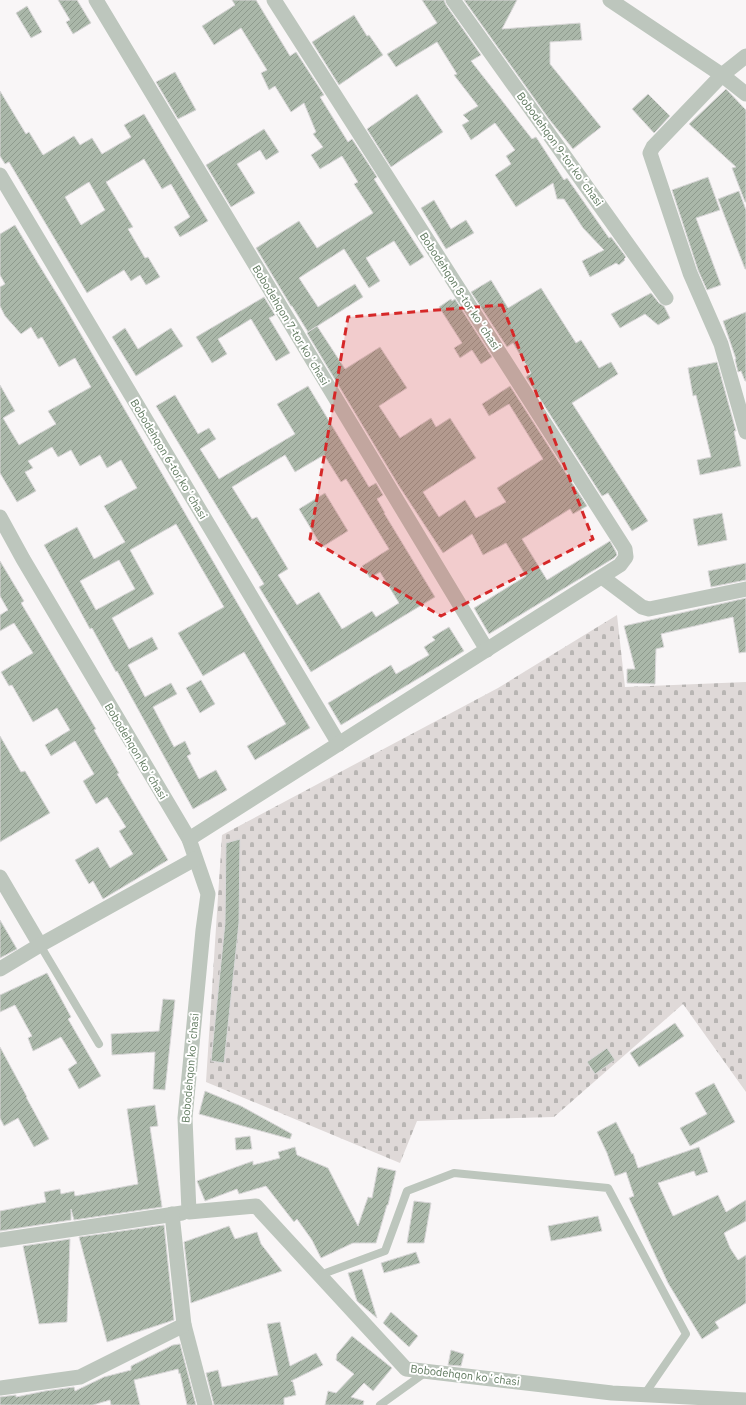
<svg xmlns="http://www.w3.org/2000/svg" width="746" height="1405" font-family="'IBM Plex Sans',sans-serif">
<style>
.cemetery{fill:url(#cemetery-stones)}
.building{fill:url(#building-hatch);stroke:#dad8d9;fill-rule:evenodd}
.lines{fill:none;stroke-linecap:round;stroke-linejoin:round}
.service{stroke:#bdc6bd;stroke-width:8}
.minor{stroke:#bdc6bd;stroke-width:15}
.marked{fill:#d62828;fill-opacity:0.2;stroke:#d62828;stroke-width:3;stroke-dasharray:8 5;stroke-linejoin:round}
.labels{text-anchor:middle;stroke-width:4;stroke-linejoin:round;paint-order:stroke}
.street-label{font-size:11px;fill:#617a60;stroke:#fff}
</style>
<defs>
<pattern id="cemetery-stones" width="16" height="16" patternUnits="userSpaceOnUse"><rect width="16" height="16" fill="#dfd9d8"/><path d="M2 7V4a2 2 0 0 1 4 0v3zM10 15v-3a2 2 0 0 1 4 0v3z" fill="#b8b5b3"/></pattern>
<pattern id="building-hatch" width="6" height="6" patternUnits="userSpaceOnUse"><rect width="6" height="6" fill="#aab7a9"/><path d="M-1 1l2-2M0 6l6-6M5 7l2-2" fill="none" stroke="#8e9a8d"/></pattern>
</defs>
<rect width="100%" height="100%" fill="#f9f6f7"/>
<path class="cemetery" d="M617 615 625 687 746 682V1092L683 1004 554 1117 417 1121 400 1163 206 1082 222 835 498 688Z"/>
<g class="building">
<path d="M58 0H77L91 23 73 34 66 22 70 20Z"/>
<path d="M232 0H256L290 56 296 52 324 95 320 97 348 142 352 139 377 177 374 179 424 257 410 266 394 241 366 258 380 281 369 288 344 249 299 278 318 307 355 284 363 297 308 332 292 306H291L256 248 299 221 317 248 373 213 354 184 358 182 342 156 320 169 311 155 323 147 313 134 316 132 304 103 291 112 275 86 269 90 261 73 267 70 241 28 214 45 202 26 235 5Z"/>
<path d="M422 0H444L446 5 481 55 471 61 532 139 536 137 564 180 567 178 609 238 611 237 626 257 624 259 625 260 619 265 616 263 590 277 582 261 604 250 583 228 564 199H557L553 183 516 207 495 175 511 164 506 156 515 150 495 123 471 140 462 125 469 121 463 115 478 106 454 75 457 74 437 42 396 67 387 54 437 23Z"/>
<path d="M464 0H517L502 29 580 23 582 40 550 42V64L601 127 573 149 549 119Z"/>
<path d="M27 6 42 32 31 38 16 13Z"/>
<path d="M354 15 367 36 369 35 383 55 339 85 312 42Z"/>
<path d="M175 72 196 110 178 119 156 82Z"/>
<path d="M726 89 746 110V202H745L732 168 736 167 689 124Z"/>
<path d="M0 91 26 134 29 132 43 155 74 136 80 145 92 138 102 154 131 137 124 125 144 114 208 221 180 237 174 227 190 217 171 184 162 189 144 159 106 182 133 227 128 229 145 258 148 257 160 277 146 285 140 275 131 281 124 270 87 293 9 162 5 164 0 156ZM89 182 105 210 81 225 65 197Z"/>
<path d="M417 94 443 132 391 167 367 129Z"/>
<path d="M648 94 670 116 654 133 632 109Z"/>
<path d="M264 129 279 152 266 160 260 150 237 164 255 193 231 207 206 165Z"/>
<path d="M708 177 720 210 696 218 721 285 707 290 698 270 672 190Z"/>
<path d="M739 191 746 210V269H745L718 199Z"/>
<path d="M434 200 451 229 466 220 474 233 446 249 421 208Z"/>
<path d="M15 225 39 265 65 307 310 728 255 760 247 746 286 724 244 652 203 676 178 633 224 607 176 524 130 550 154 594 112 618 129 649 152 637 158 649 128 665 145 697 171 683 177 694 153 707 174 747 185 741 191 754 187 756 199 779 216 770 227 790 193 809 117 671 116 672 92 628 90 629 44 545 77 527 94 559 125 542 104 506 137 488 121 460 107 468 100 455 80 466 71 450 58 457 52 447 28 461 33 468 25 472 36 491 17 502 0 473V385L15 411 3 418 19 445 56 424 48 411 91 387 75 358 59 367 42 337 38 339 31 327 21 334 5 316 0 306V287L5 284 0 275V234ZM119 560 135 589 96 610 80 581Z"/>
<path d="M491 280 508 308 541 288 576 343 581 340 599 368 611 362 618 374 572 403 648 521 632 531 608 493 602 496 526 377 531 373 513 343 507 347 471 292Z"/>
<path d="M651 293 659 303 664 306 670 318 658 325 645 314 620 328 611 314Z"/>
<path d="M264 297 275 315 269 318 290 353 276 361 251 319 218 339 227 354 212 363 196 337Z"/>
<path d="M451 299 452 301 455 299 492 357 481 364 472 350 460 358 454 348 462 343 439 307Z"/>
<path d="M746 312V381H745L741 371 738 372 735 359H736L723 321Z"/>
<path d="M317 326 345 369 380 347 407 388 379 406 400 438 431 418 436 427 450 418 476 458 423 492 439 517 465 500 476 518 506 502 497 488 543 459 509 404 489 416 482 404 510 386 587 506 573 514 570 509 522 539 547 580 610 541 616 552 617 555 614 558 489 634 474 608 526 576 506 543 483 555 472 534 443 553 399 486 307 333Z"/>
<path d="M125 328 138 349 171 328 183 346 136 376 112 337Z"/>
<path d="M717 362 736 431H734L741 466 700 475 697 460 711 457 696 395 693 396 688 368Z"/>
<path d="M308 386 369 487 376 483 383 495 377 499 385 513H384L435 597 311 672 259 587 264 584 156 406 175 395 198 434 209 428 216 439 200 449 219 479 295 434 277 404ZM285 455 295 472 324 455 341 482 346 479 389 549 362 566 370 578 380 572 399 603 376 617 372 611 342 629 319 592 297 605 278 575 288 569 257 517 252 519 232 487Z"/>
<path d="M325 493 348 531 322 547 299 509Z"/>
<path d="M722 513 727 540 698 546 693 519Z"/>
<path d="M0 561 24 601 21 603 96 729 94 730 119 773 117 774 168 860 103 899 93 881 89 884 75 860 98 847 110 868 133 854 119 831 126 827 107 797 96 804 83 781 94 774 75 741 51 756 45 745 70 730 57 708 33 722 12 685 9 686 1 672 33 653 14 623 0 631V615L8 610 0 596Z"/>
<path d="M746 563V580L711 587 708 571Z"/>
<path d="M746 598V652L739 653 733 617 661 634 664 647 656 649 655 684 627 683V669H635L624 626Z"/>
<path d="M449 627 464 651 341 725 328 703 391 665 396 674 429 655 424 647 435 640 432 637Z"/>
<path d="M201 680 215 704 200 713 186 688Z"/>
<path d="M0 736 21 772 25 771 50 813 0 842Z"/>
<path d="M240 839 239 923 224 1063 211 1061 225 923 226 843Z"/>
<path d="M0 920 17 949 0 958Z"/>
<path d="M47 973 71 1017 68 1019 101 1076 79 1089 68 1069 77 1063 61 1037 33 1051 28 1038 32 1036 15 1005 0 1012V995Z"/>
<path d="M163 999 175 1000 165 1090 153 1089 155 1052 112 1055 111 1034 159 1031Z"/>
<path d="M675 1023 684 1036 639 1067 630 1053Z"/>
<path d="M0 1047 27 1097H26L49 1139 34 1147 18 1118 4 1126 0 1118Z"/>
<path d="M607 1048 615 1060 595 1074 587 1062Z"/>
<path d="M714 1083 735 1122 690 1146 680 1128 707 1114 695 1093Z"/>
<path d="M205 1091 241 1106 292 1134 290 1139 199 1114Z"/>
<path d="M155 1105 158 1126 150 1127 162 1207 74 1220 71 1209V1220L0 1231V1211L46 1202 44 1192 60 1189 61 1194 74 1191 75 1196 138 1184 127 1109Z"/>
<path d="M616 1122 632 1154 633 1153 638 1168 699 1147 708 1172 696 1176 694 1171 658 1183 673 1216 718 1195 726 1212 746 1200V1221L724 1233 730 1248 738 1260 746 1255V1303L715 1322 719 1328 702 1339 668 1283 629 1198 634 1196 626 1172 615 1176 607 1153 597 1132Z"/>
<path d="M250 1136 252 1149 236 1150 235 1138Z"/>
<path d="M295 1147 297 1155 328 1168 358 1226 368 1197 372 1198 378 1167 396 1171 388 1205H387L376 1243H353L321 1258 312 1240 297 1219 294 1222 266 1186 239 1194 237 1189 205 1201 197 1181 253 1161V1165L280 1158 278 1152Z"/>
<path d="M414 1201 431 1203 424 1243H407Z"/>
<path d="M598 1216 602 1231 551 1241 548 1226Z"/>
<path d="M164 1225 174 1320 107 1342 79 1237Z"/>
<path d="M229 1226 235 1239 257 1232 261 1244 282 1271 191 1303 184 1242Z"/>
<path d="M70 1239 67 1322 39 1324 23 1246Z"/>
<path d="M416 1252 420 1263 384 1273 381 1263Z"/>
<path d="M362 1269 377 1318 357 1301 348 1273Z"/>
<path d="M391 1312 418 1336 409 1347 383 1323Z"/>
<path d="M280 1322 290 1366 316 1353 323 1365 291 1381 293 1382 296 1395 284 1398V1405H214L206 1373 218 1370 222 1387 278 1375 267 1324Z"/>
<path d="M352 1336 392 1368 373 1391 364 1383 351 1397 364 1401 363 1405H325L328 1391 336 1393 354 1374 336 1360 337 1354Z"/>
<path d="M180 1344 196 1405H187L180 1373 179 1374 178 1369 134 1380 140 1405H111L110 1400 93 1405H0V1397L16 1395V1397L45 1391 74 1387 75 1391 104 1377 131 1370V1366L173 1345Z"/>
<path d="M451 1350 464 1354 461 1366 448 1365Z"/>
</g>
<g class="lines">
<g class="service">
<path d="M40 945 99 1044"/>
<path d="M320 1275 385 1251 407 1191 454 1173 608 1188 686 1334 644 1395"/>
<path d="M380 1405 426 1372"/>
</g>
<g class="minor">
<path d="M96 0 487 650"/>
<path d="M453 0 666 298"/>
<path d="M610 0 722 75 746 94"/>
<path d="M746 56 722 75 653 147 650 153 690 273 721 344 746 432"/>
<path d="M0 175 339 744"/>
<path d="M0 517 23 559 189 839 208 894 203 930 185 1118 189 1212 256 1206 406 1369 612 1393 746 1400"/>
<path d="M602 577 642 607 649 609 746 589"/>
<path d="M189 839 620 565 626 557 625 549 274 0"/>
<path d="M0 877 40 945"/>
<path d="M0 969 40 945 195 859"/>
<path d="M0 1240 182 1213"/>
<path d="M184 1325 205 1405"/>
<path d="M0 1388 80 1377 184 1325 172 1214"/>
</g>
</g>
<path class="marked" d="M502 305 593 539 441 616 310 539 348 317Z"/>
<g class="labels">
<g class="street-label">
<text transform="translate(560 149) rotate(54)" y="4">Bobodehqon 9-tor koʼchasi</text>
<text transform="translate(460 291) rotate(57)" y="4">Bobodehqon 8-tor koʼchasi</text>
<text transform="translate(291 325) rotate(59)" y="4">Bobodehqon 7-tor koʼchasi</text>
<text transform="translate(169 459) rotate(59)" y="4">Bobodehqon 6-tor koʼchasi</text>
<text transform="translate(136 751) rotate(59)" y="4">Bobodehqon koʼchasi</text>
<text transform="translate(190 1068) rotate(-85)" y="4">Bobodehqon koʼchasi</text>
<text transform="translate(465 1375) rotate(7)" y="4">Bobodehqon koʼchasi</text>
</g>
</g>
</svg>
